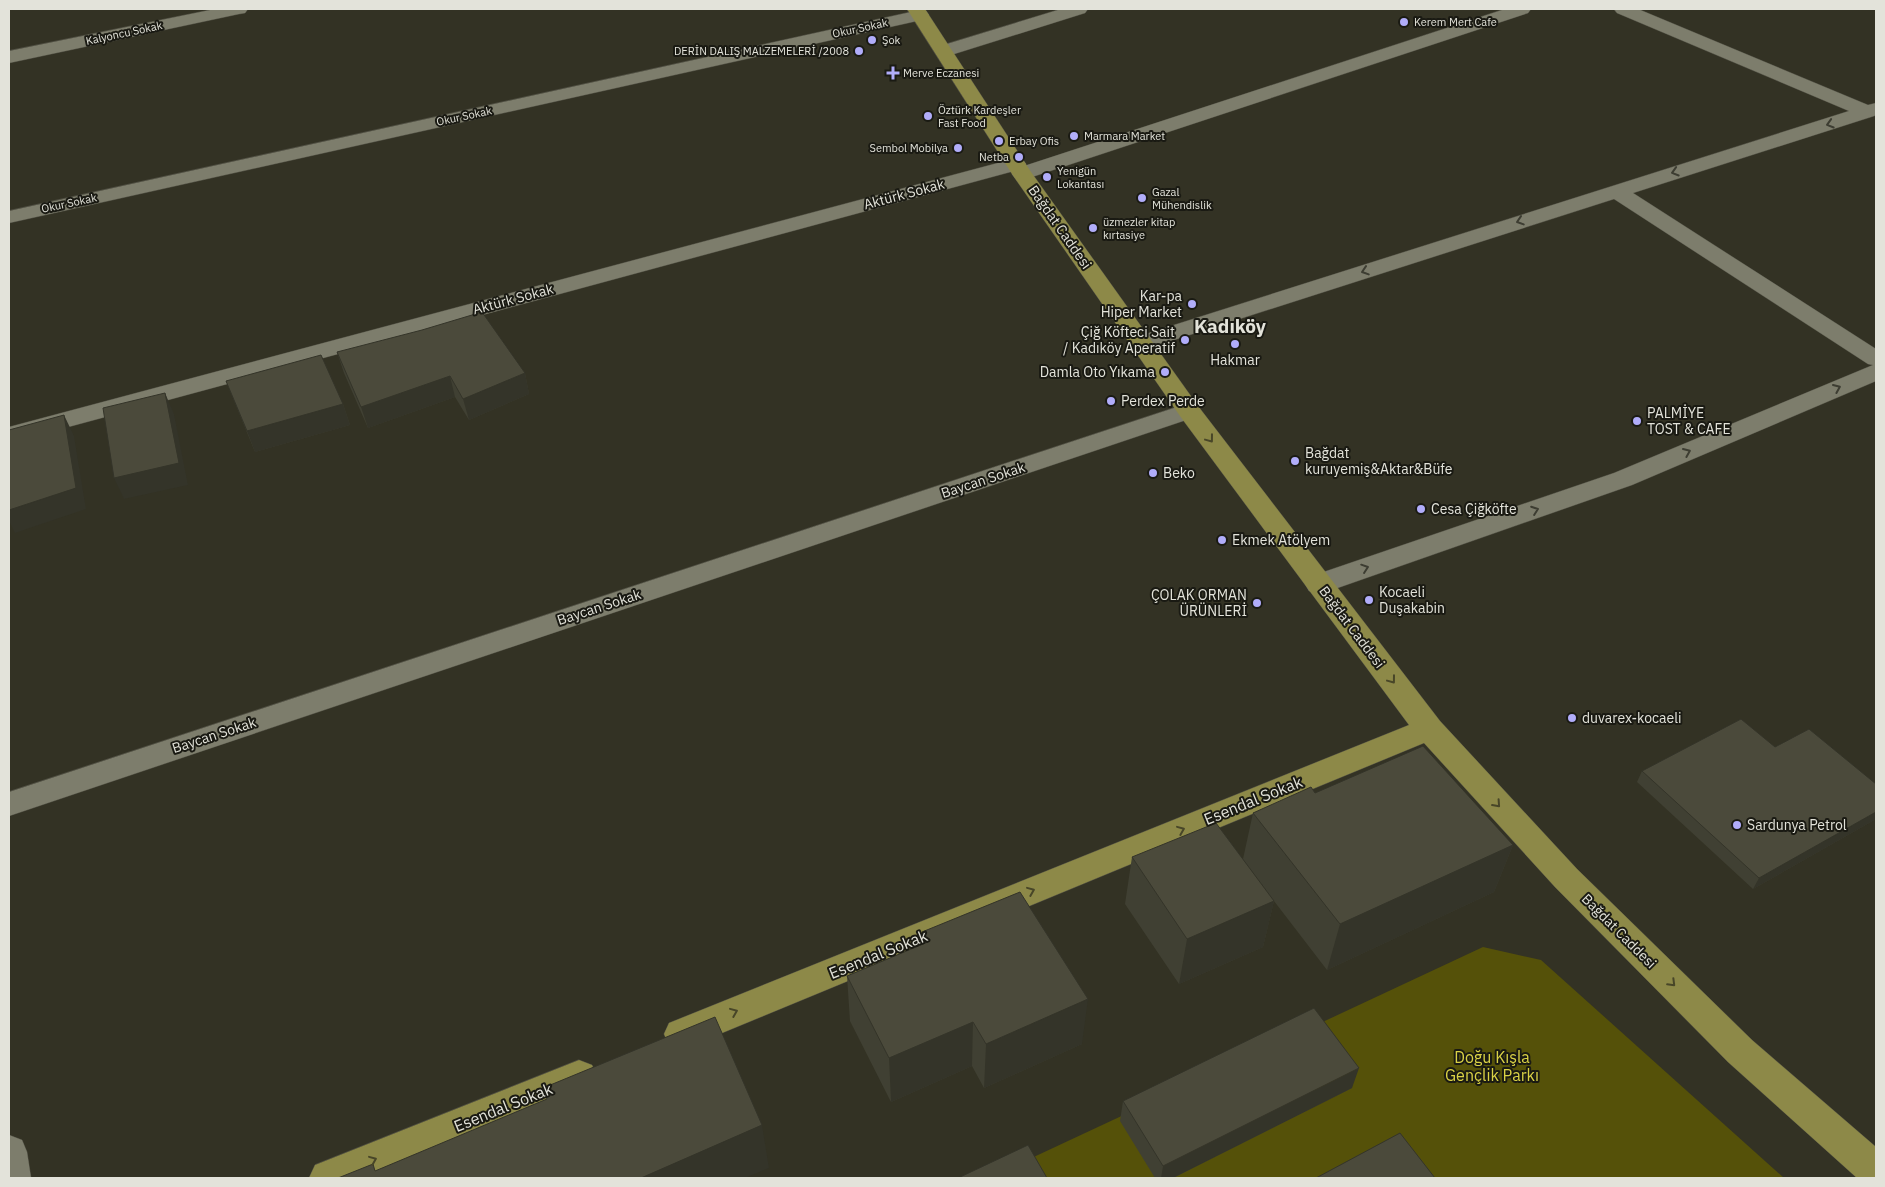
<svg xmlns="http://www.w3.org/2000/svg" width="1885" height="1187" font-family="'IBM Plex Sans',sans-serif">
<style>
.green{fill:#555109}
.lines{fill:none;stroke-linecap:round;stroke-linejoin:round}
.minor-casing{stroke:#4f4e42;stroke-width:1}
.major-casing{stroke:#4f4e42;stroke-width:1}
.minor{fill:#7d7d6c;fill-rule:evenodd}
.major{fill:#8d8948;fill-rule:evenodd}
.wall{fill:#404033}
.shaded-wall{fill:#343429}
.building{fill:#4b4a3b;stroke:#343429}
.oneway{stroke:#3d3d32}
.oneway2{stroke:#484628}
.poi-dot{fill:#b1adfa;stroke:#1a1a13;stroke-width:2}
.labels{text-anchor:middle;stroke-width:4;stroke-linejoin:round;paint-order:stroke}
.far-poi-label{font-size:11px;fill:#e3e3da;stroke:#1a1a13;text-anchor:start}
.far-street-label{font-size:11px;fill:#e3e3da;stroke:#1a1a13}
.street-label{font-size:14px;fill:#e3e3da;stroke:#1a1a13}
.poi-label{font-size:14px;fill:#e3e3da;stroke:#1a1a13;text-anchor:start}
.near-street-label{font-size:16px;fill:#e3e3da;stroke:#1a1a13}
.near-park-label{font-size:16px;fill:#dad245;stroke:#1a1a13}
.district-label{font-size:19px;font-weight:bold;fill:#e3e3da;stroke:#1a1a13}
</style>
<rect width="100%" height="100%" fill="#333224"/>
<path class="green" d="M1483 947 1541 960 1784 1178H989Z"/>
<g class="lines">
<g class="minor-casing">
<g id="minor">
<path d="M215 9H248L245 13 239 14 9 63V51Z"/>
<path d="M1061 9H1088L1085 13 951 55 944 57 937 55 935 51 937 47Z"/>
<path d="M1505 9H1531L1528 13 1029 178 1022 180 1015 178 1012 174 1014 171 9 443V427L1009 160 1016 158 1023 160 1026 164 1024 166Z"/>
<path d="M1614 9H1638L1868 105 1876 103V115L1874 116 1633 193 1876 349V381L1632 485 1329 591 1319 594 1309 591 1305 584 1309 577 1614 473 1873 365 1868 364 1614 199 1149 348 1141 350 1133 348 1129 343 1133 338 1849 111 1617 13Z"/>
<path d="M920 10 926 11 929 15 926 19 9 223V211Z"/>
<path d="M1189 403 1198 406 1201 411 1198 416 9 816V792Z"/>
<path d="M9 1135 22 1140 27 1152 31 1178H9Z"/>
</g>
</g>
<g class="major-casing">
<g id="major">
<path d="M907 9H925L1031 172 1198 406 1440 721 1577 869 1752 1040 1876 1147V1178H1857L1728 1062 1555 887 1424 743 693 1045 681 1050 669 1045 664 1034 669 1023 1409 725 1180 416 1012 174Z"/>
<path d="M579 1060 592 1065 597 1076 592 1087 371 1178H309L315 1165Z"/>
</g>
</g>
<use href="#minor" class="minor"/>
<use href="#major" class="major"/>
</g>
<g class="wall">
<path d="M337 352 525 373 529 394 469 420 455 397 368 428 344 373Z"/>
<path d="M226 381 343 404 350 425 255 452Z"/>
<path d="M1775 747 1876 784V819L1753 889 1637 782 1642 771Z"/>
<path d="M1315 793 1513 845 1494 892 1327 970 1274 901 1263 947 1179 984 1125 904 1132 857 1243 859 1253 813Z"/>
<path d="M922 932 1082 1044 984 1088 972 1066 891 1102 850 1021 847 976 923 944Z"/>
<path d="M1352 1088 1173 1178H1155L1120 1121 1123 1101Z"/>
</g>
<g class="shaded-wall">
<path d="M525 373 529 394 469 420 463 399Z"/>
<path d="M450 376 455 397 368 428 361 407Z"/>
<path d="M165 393 174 414 188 485 124 499 114 478Z"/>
<path d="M343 404 350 425 255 452 247 431Z"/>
<path d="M64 415 74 436 86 509 15 533 9 521V510Z"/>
<path d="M1876 812V819L1753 889 1759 878Z"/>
<path d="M1513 845 1494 892 1327 970 1340 924Z"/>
<path d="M1274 901 1263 947 1179 984 1187 939Z"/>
<path d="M1088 999 1082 1044 984 1088 986 1044Z"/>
<path d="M973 1022 972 1066 891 1102 889 1058Z"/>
<path d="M1359 1068 1352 1088 1173 1178H1161L1163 1166Z"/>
<path d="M762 1125 769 1168 745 1178H641Z"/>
</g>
<g class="building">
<path d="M482 312 525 373 463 399 450 376 361 407 337 352 422 330Z"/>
<path d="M321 355 343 404 247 431 226 381Z"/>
<path d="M165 393 179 463 114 478 103 408Z"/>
<path d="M64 415 76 488 9 510V430Z"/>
<path d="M1741 719 1775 747 1809 729 1876 784V812L1759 878 1642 771Z"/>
<path d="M1423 746 1513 845 1340 924 1253 813 1311 787 1315 793Z"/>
<path d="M1216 823 1274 901 1187 939 1132 857Z"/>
<path d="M1020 892 1088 999 986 1044 973 1022 889 1058 847 976 928 942 922 932Z"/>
<path d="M1314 1008 1359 1068 1163 1166 1123 1101Z"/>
<path d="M715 1017 762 1125 641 1178H338L373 1164 375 1171 547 1099 543 1088Z"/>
<path d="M1400 1133 1435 1178H1316Z"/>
<path d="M1028 1145 1047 1178H958Z"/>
</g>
<defs><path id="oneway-chevron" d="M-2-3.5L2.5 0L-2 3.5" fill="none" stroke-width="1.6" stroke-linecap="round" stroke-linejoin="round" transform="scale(1.25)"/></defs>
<g class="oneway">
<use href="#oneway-chevron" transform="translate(1830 124) rotate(163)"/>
<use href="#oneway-chevron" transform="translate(1675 172) rotate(163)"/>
<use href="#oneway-chevron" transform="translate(1520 221) rotate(162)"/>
<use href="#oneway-chevron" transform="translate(1365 271) rotate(162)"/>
<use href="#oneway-chevron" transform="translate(1837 388) rotate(-23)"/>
<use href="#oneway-chevron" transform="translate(1687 452) rotate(-23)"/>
<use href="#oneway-chevron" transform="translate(1535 510) rotate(-20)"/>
<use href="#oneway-chevron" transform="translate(1365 568) rotate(-19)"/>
</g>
<g class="oneway2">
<use href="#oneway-chevron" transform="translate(1210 439) rotate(53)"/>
<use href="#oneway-chevron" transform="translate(1392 680) rotate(53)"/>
<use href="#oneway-chevron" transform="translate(1497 804) rotate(48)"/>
<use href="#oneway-chevron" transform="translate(1181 830) rotate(-22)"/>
<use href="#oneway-chevron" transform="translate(1031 891) rotate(-22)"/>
<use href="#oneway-chevron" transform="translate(1672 983) rotate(45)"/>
<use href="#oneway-chevron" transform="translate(734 1012) rotate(-22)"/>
<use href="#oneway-chevron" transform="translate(373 1160) rotate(-22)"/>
</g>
<g class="poi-dot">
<circle cx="1404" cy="22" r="5"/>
<circle cx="872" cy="40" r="5"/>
<circle cx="859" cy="51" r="5"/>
<path d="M890.5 65.5h5v5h5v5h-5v5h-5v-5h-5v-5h5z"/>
<circle cx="928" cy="116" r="5"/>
<circle cx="1074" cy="136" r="5"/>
<circle cx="999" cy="141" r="5"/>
<circle cx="958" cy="148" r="5"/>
<circle cx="1019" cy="157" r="5"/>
<circle cx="1047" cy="177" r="5"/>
<circle cx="1142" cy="198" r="5"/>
<circle cx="1093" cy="228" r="5"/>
<circle cx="1192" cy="304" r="5"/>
<circle cx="1185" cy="340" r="5"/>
<circle cx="1235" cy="344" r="5"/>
<circle cx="1165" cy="372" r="5"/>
<circle cx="1111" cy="401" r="5"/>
<circle cx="1637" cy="421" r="5"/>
<circle cx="1295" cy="461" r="5"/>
<circle cx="1153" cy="473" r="5"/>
<circle cx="1421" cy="509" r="5"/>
<circle cx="1222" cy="540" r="5"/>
<circle cx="1369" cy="600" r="5"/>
<circle cx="1257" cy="603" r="5"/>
<circle cx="1572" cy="718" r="5"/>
<circle cx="1737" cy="825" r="5"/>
</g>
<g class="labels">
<g class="far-poi-label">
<text x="1414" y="26">Kerem Mert Cafe</text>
<text x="882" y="44">Şok</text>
<text x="849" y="55" text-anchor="end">DERİN DALIŞ MALZEMELERİ /2008</text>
<text x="903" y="77">Merve Eczanesi</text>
<text x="938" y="114">Öztürk Kardeşler<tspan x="938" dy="13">Fast Food</tspan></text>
<text x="1084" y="140">Marmara Market</text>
<text x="1009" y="145">Erbay Ofis</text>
<text x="948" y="152" text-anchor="end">Sembol Mobilya</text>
<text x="1009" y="161" text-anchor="end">Netba</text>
<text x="1057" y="175">Yenigün<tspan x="1057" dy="13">Lokantası</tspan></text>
<text x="1152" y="196">Gazal<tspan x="1152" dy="13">Mühendislik</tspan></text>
<text x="1103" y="226">üzmezler kitap<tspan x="1103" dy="13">kırtasiye</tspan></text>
</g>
<g class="far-street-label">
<text transform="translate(860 28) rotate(-12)" y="4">Okur Sokak</text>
<text transform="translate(124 33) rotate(-12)" y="4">Kalyoncu Sokak</text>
<text transform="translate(464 116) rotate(-12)" y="4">Okur Sokak</text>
<text transform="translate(69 203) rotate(-12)" y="4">Okur Sokak</text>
</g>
<g class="street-label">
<text transform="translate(904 194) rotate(-15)" y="5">Aktürk Sokak</text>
<text transform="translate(1060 227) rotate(55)" y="5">Bağdat Caddesi</text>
<text transform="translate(513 299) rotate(-15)" y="5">Aktürk Sokak</text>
<text transform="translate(983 480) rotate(-18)" y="5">Baycan Sokak</text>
<text transform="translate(599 607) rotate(-18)" y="5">Baycan Sokak</text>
<text transform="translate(1352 627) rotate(53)" y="5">Bağdat Caddesi</text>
<text transform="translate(214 735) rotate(-18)" y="5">Baycan Sokak</text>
<text transform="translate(1619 931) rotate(45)" y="5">Bağdat Caddesi</text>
</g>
<g class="poi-label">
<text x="1182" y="301" text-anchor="end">Kar-pa<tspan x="1182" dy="16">Hiper Market</tspan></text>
<text x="1175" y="337" text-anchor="end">Çiğ Köfteci Sait<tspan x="1175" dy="16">/ Kadıköy Aperatif</tspan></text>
<text x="1235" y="365" text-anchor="middle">Hakmar</text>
<text x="1155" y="377" text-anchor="end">Damla Oto Yıkama</text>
<text x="1121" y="406">Perdex Perde</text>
<text x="1647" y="418">PALMİYE<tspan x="1647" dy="16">TOST &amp; CAFE</tspan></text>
<text x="1305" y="458">Bağdat<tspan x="1305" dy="16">kuruyemiş&amp;Aktar&amp;Büfe</tspan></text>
<text x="1163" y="478">Beko</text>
<text x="1431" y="514">Cesa Çiğköfte</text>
<text x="1232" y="545">Ekmek Atölyem</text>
<text x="1379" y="597">Kocaeli<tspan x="1379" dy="16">Duşakabin</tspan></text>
<text x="1247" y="600" text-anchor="end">ÇOLAK ORMAN<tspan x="1247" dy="16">ÜRÜNLERİ</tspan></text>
<text x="1582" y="723">duvarex-kocaeli</text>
<text x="1747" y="830">Sardunya Petrol</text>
</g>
<g class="near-street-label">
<text transform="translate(1253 800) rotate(-22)" y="6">Esendal Sokak</text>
<text transform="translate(878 954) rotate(-22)" y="6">Esendal Sokak</text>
<text transform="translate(503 1107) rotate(-22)" y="6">Esendal Sokak</text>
</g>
<g class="near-park-label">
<text x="1492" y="1063">Doğu Kışla<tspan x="1492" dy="18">Gençlik Parkı</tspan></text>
</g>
<g class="district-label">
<text x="1230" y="333">Kadıköy</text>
</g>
</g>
<rect width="1885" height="1187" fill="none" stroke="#e3e3da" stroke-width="20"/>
</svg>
